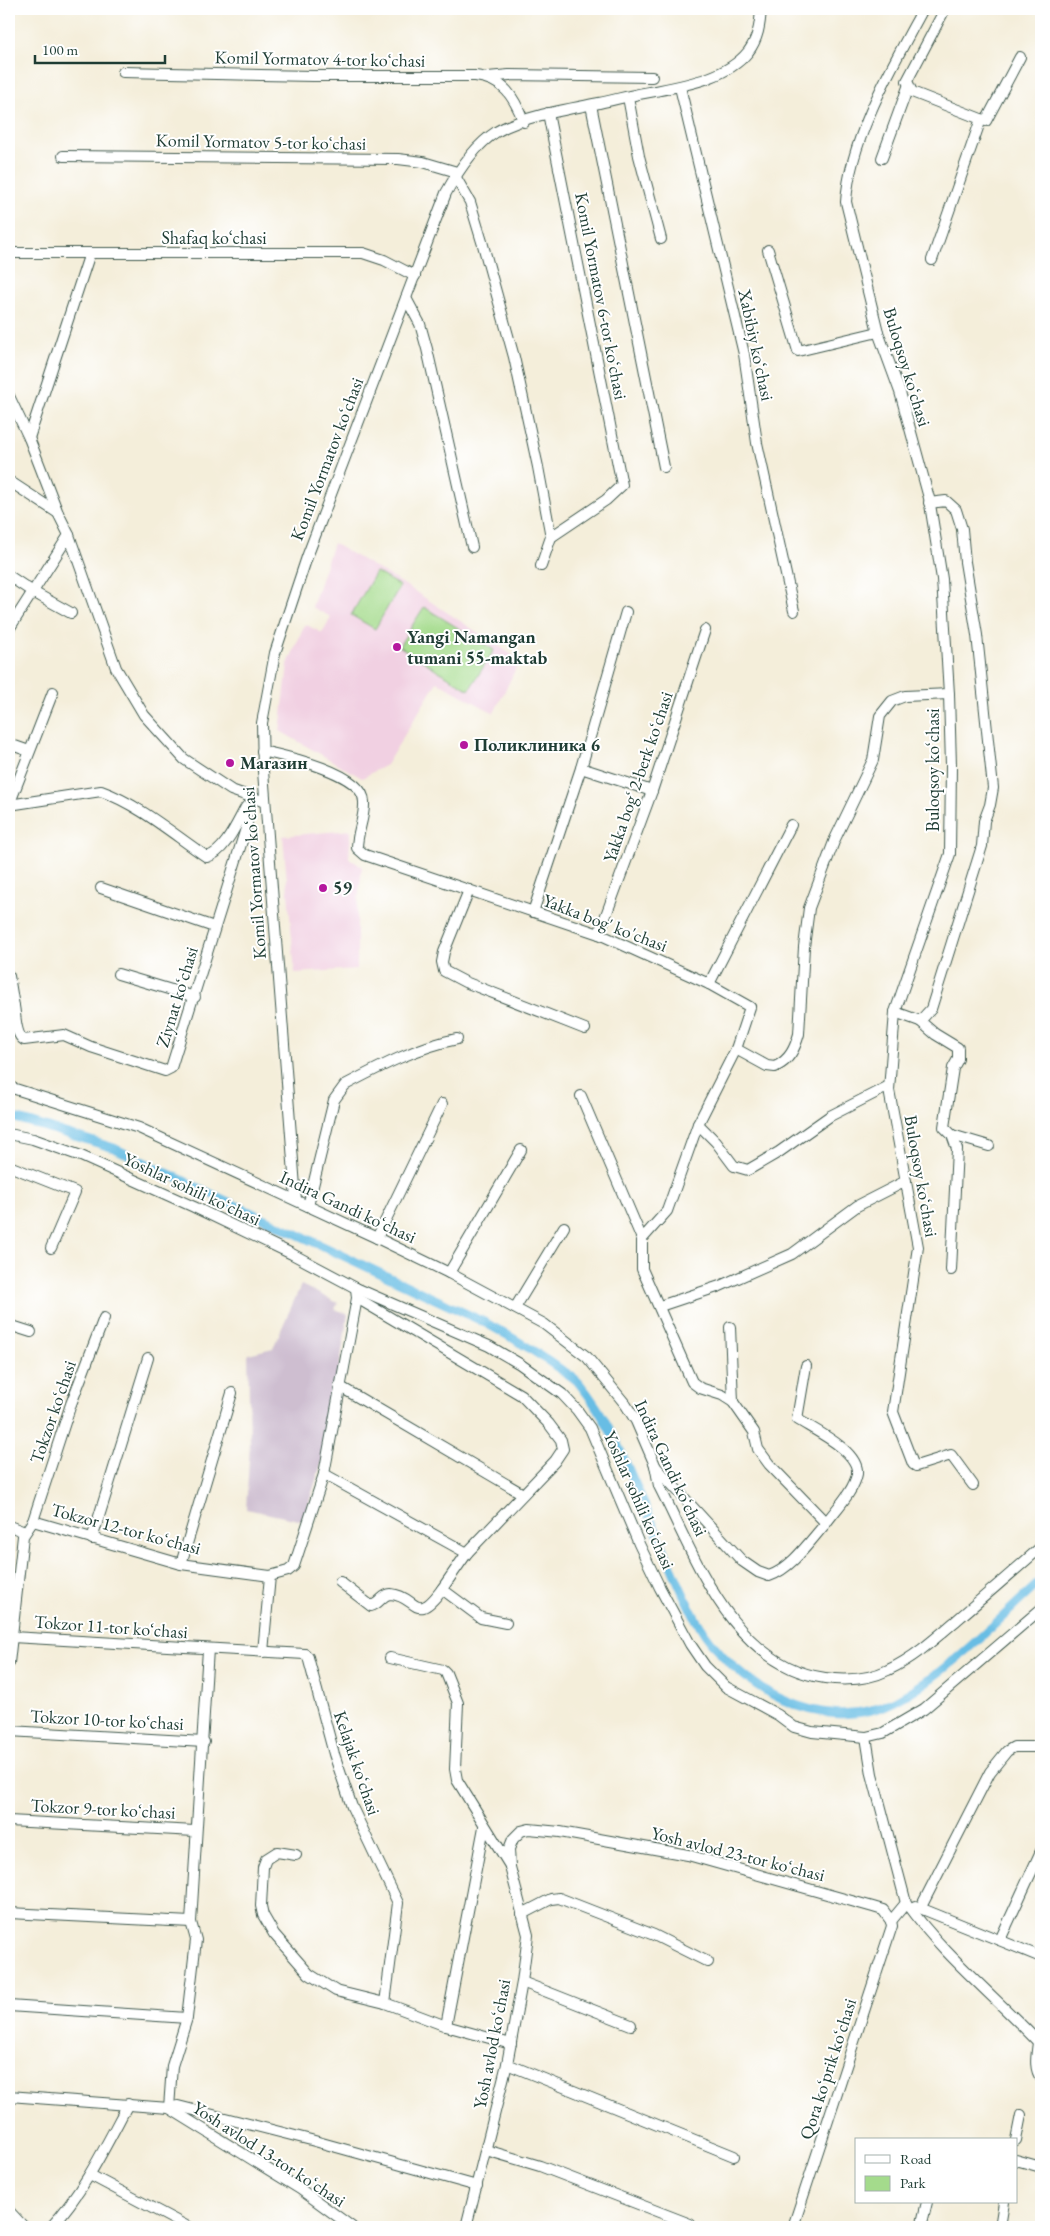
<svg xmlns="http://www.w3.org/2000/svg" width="1050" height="2236" font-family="'EB Garamond',serif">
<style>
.built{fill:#f1d0e2}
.industrial{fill:#cebed0}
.green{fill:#a4db8c;stroke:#628c60}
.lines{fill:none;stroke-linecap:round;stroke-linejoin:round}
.canal{stroke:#67bde4;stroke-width:9}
.minor-casing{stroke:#3f584d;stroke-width:12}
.minor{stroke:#fff;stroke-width:10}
.poi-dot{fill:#b5179e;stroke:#fff;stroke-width:2}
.labels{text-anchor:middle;stroke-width:4;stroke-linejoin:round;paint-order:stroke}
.street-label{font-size:18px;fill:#1f3d34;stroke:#fff}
.poi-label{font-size:18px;font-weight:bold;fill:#1f3d34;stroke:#fff;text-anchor:start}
</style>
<rect width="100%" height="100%" fill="#fff"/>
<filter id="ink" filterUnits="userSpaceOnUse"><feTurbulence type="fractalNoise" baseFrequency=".02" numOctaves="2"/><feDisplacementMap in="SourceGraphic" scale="10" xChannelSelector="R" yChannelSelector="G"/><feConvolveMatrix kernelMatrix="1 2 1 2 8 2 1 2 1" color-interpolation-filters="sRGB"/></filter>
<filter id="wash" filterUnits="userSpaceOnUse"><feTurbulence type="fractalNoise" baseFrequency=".0096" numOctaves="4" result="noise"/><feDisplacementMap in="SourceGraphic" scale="20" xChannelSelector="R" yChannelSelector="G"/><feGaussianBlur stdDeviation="1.12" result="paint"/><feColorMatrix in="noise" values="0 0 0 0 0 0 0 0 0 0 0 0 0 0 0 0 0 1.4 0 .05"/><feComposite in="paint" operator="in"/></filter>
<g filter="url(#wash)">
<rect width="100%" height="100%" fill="#f4eeda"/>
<g class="built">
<path d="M333 543 402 583 520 660 494 713 437 682 386 765 362 778 280 731 288 664 305 624 322 633 331 617 312 607Z"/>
<path d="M351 830 349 858 362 867 357 909V969L295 973 283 836Z"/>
</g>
<path class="industrial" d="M301 1285 338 1303 335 1309 348 1314 327 1446 303 1521 246 1509 250 1443 248 1354 273 1348Z"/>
<g class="green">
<path d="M376 572 400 586 375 629 351 615Z"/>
<path d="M424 607 494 650 469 690 399 646Z"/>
</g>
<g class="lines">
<path class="canal" d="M9 1116 114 1148 484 1322C510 1336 535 1351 560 1369 566 1373 574 1377 579 1383 615 1426 633 1483 657 1533 670 1562 681 1593 697 1621 734 1686 822 1739 895 1701 948 1673 996 1622 1041 1581"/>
</g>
</g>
<g filter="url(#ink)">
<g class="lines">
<g class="minor-casing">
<g id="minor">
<path d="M923 9C893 65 850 138 846 202L878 332 900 392 929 498 942 579 949 694 951 766 950 854 895 1012 889 1090 918 1247 893 1412 913 1464 916 1466 951 1455 973 1485"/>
<path d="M123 72 313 76H475C504 79 514 97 524 122"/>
<path d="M488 77 509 75 652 77"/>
<path d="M680 87 744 354 757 443 794 611"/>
<path d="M628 97 639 156 661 239"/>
<path d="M591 105 664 467"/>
<path d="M548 113 622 485 606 500 551 537"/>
<path d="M981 119 986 121 1020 57"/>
<path d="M63 156 398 159 423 162 457 172"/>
<path d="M882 158 908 87"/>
<path d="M455 176 470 202 483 245 514 357 538 467 551 537 541 566"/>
<path d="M768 250 798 351 878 332"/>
<path d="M9 253H363L384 260 415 276"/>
<path d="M932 260 981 119 912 92 907 81 945 9"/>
<path d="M406 298 420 324 427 349 472 547"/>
<path d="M9 396 29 438 58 513 69 535 116 668 144 715 184 759 231 790 265 802"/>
<path d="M29 438 90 253"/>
<path d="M9 481 58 513"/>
<path d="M9 576 33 592 71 613"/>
<path d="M9 629 69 535"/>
<path d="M9 744 29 751"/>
<path d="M262 751C285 756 364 773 364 802 365 817 357 832 357 848L365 855 599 934 709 984 750 1007 736 1049 698 1124 667 1211 642 1239"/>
<path d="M581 768 652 791"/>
<path d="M9 805 101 791C140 805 174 835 207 857 225 852 237 823 246 807"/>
<path d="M9 805 53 692"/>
<path d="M101 888 214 927"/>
<path d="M469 890 444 952 442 962 444 971 465 982 585 1029"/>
<path d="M533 912 581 768 626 612"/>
<path d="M599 934 652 791 705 630"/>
<path d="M118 974 195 997"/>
<path d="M9 976 14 1006 10 1007"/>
<path d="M709 984 791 825"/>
<path d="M14 1006C16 1016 15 1035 24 1040L64 1035 91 1047 165 1071 171 1068 247 825 246 808"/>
<path d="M895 1012 920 1021 931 1009 982 846 984 821 990 805 993 788 977 635 965 562 962 529 956 510 946 501 929 503"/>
<path d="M920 1021 935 1034 958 1048V1059L953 1068 944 1127 952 1135 957 1149 951 1270"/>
<path d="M736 1049 767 1066 775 1067C790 1060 795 1048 799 1034L804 947 809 908 835 839 873 760 880 716 892 701 905 696 949 694"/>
<path d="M9 1087 139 1128 377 1238 449 1273 544 1324 587 1357 626 1405 636 1421 655 1465 659 1486C696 1558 732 1665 825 1678 847 1681 868 1680 888 1670 914 1658 936 1638 958 1619 986 1595 1014 1571 1041 1547"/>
<path d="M581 1096 642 1239V1269L692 1382 700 1388 722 1395 733 1402 754 1432 758 1449 769 1464 826 1523C810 1541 792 1568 769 1576L758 1572 742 1561 655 1466"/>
<path d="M698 1124 716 1142 734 1166 748 1170 779 1152 830 1116 889 1086"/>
<path d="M9 1134 33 1139 81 1156 194 1207 292 1254 356 1288 489 1346 520 1364 562 1394 577 1410 590 1428 639 1544 660 1588 690 1644 705 1666 726 1687 778 1715 794 1727 812 1732 866 1737"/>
<path d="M952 1135 989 1146"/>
<path d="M9 1166 75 1192 51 1248"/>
<path d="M296 1200 263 771 262 723 275 653 307 557 446 193C458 171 474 146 496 132 523 116 569 109 599 103 618 99 636 94 655 91 686 85 727 78 748 52 758 39 760 25 761 9"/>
<path d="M308 1206 334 1100 345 1085C381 1066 417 1047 457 1039"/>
<path d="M377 1238 442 1104"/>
<path d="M449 1273 521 1150"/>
<path d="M357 1298 521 1395 549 1424 561 1440 563 1449 555 1461 467 1553 442 1589 481 1618 506 1623"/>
<path d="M660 1306 720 1286 792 1254 857 1206 906 1181"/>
<path d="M515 1308 564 1227"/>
<path d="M9 1325 31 1332"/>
<path d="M730 1327 733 1402"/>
<path d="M806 1366 797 1419C814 1430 860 1451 857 1474 854 1491 836 1509 826 1523"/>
<path d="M339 1386 523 1494"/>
<path d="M324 1474 467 1553"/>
<path d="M33 1521 181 1564 270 1576 288 1571 294 1566 324 1474 357 1298 356 1288"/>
<path d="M9 1526 25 1532"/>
<path d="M92 1539 148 1358"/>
<path d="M181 1564 232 1393"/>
<path d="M340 1582 371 1606C380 1604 382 1594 391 1594 417 1596 415 1626 442 1589"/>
<path d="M1041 1609 924 1709 883 1733 866 1737 872 1774 906 1903C944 1956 996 1997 1041 2045"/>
<path d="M12 1637 305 1654 308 1657 334 1754 352 1807 398 1903 385 2003"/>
<path d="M208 1649 191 1922 196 1940 187 2018 172 2066 169 2108 300 2189 352 2227"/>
<path d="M263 1652 270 1576"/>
<path d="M390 1658 443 1670 446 1673 458 1703 455 1769 457 1780 510 1866"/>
<path d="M9 1663 23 1536 33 1521 71 1404 104 1318"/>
<path d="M9 1731 204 1742"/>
<path d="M9 1821 195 1831"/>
<path d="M296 1855 277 1852 266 1859 263 1867 261 1906 263 1915 274 1934 309 1974 336 1991 385 2003 446 2026 511 2044"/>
<path d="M915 1906 1041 1957"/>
<path d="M921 1907 990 1772 1007 1751 1014 1747H1038"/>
<path d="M9 1913 191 1922"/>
<path d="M522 1914 551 1899 559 1898 654 1935 708 1962"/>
<path d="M891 1921 906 1903"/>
<path d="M1000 1940 1041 1851"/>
<path d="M522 1982 631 2025"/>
<path d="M9 2006 187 2018"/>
<path d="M446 2026 484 1827"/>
<path d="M1038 2042C1037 2053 1033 2068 1041 2078"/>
<path d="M507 2064 734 2156"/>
<path d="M9 2096 169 2108 178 2106 311 2140 477 2186"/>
<path d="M1016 2140 1021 2115"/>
<path d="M486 2150 540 2166 690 2224"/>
<path d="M1016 2160 1041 2167"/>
<path d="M90 2175 188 2227"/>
<path d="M9 2211 24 2227"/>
<path d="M51 2227C84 2191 105 2147 128 2104"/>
<path d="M466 2227 507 2064 522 1982 528 1935 510 1867 509 1849 513 1839 521 1831 529 1829 560 1832 688 1855 873 1907 883 1910 891 1921"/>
<path d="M793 2227 892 1926 891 1921"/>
<path d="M921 2227 927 2202"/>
<path d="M1000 2227 1004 2202"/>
</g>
</g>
<use href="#minor" class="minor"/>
</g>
</g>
<g class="poi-dot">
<circle cx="397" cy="647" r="5"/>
<circle cx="464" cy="745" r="5"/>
<circle cx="230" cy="763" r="5"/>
<circle cx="323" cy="888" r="5"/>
</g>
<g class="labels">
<g class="street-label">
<text transform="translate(320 59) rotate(1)" y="6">Komil Yormatov 4-tor koʻchasi</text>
<text transform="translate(261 142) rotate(1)" y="6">Komil Yormatov 5-tor koʻchasi</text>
<text x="214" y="244">Shafaq koʻchasi</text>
<text transform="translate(601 296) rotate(79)" y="6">Komil Yormatov 6-tor koʻchasi</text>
<text transform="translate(756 345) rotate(78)" y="6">Xabibiy koʻchasi</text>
<text transform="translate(907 367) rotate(73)" y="6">Buloqsoy koʻchasi</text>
<text transform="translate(327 459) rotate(-69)" y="6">Komil Yormatov koʻchasi</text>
<text transform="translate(933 770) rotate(-90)" y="6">Buloqsoy koʻchasi</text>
<text transform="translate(638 777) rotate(-71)" y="6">Yakka bogʻ 2-berk koʻchasi</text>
<text transform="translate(254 873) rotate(-94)" y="6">Komil Yormatov koʻchasi</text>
<text transform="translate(605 923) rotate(21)" y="6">Yakka bog' ko'chasi</text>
<text transform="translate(177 997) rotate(-73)" y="6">Ziynat koʻchasi</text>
<text transform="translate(921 1176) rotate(80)" y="6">Buloqsoy koʻchasi</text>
<text transform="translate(192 1189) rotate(25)" y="6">Yoshlar sohili koʻchasi</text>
<text transform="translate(348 1207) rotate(25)" y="6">Indira Gandi koʻchasi</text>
<text transform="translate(53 1412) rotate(-71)" y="6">Tokzor koʻchasi</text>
<text transform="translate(671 1468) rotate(65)" y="6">Indira Gandi koʻchasi</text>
<text transform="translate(639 1500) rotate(66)" y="6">Yoshlar sohili koʻchasi</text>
<text transform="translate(126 1529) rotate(15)" y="6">Tokzor 12-tor koʻchasi</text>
<text transform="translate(111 1627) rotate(4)" y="6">Tokzor 11-tor koʻchasi</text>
<text transform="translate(107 1720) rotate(3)" y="6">Tokzor 10-tor koʻchasi</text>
<text transform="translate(357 1763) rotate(71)" y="6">Kelajak koʻchasi</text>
<text transform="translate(103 1809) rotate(3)" y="6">Tokzor 9-tor koʻchasi</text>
<text transform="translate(738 1854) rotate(14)" y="6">Yosh avlod 23-tor koʻchasi</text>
<text transform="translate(492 2044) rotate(-79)" y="6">Yosh avlod koʻchasi</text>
<text transform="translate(828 2069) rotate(-72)" y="6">Qora koʻprik koʻchasi</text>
<text transform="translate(269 2154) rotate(33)" y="6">Yosh avlod 13-tor koʻchasi</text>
</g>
<g class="poi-label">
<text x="407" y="643">Yangi Namangan<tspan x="407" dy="21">tumani 55-maktab</tspan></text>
<text x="474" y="751">Поликлиника 6</text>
<text x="240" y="769">Магазин</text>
<text x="333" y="894">59</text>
</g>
</g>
<rect width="1050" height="2236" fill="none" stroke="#fff" stroke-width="30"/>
<rect x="855" y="2138" width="162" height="65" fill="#ffffff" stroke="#a5b1ae"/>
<rect x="865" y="2155" width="25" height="8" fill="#ffffff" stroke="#a5b1ae"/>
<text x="900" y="2164" font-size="15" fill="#1f3d34">Road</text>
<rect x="865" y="2176" width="25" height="15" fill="#a4db8c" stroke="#a5b1ae"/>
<text x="900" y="2188" font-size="15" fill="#1f3d34">Park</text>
<path d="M35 55v8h130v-8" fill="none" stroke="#1f3d34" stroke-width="2.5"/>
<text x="42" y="55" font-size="15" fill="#1f3d34" stroke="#ffffff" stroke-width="4" paint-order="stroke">100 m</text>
</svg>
